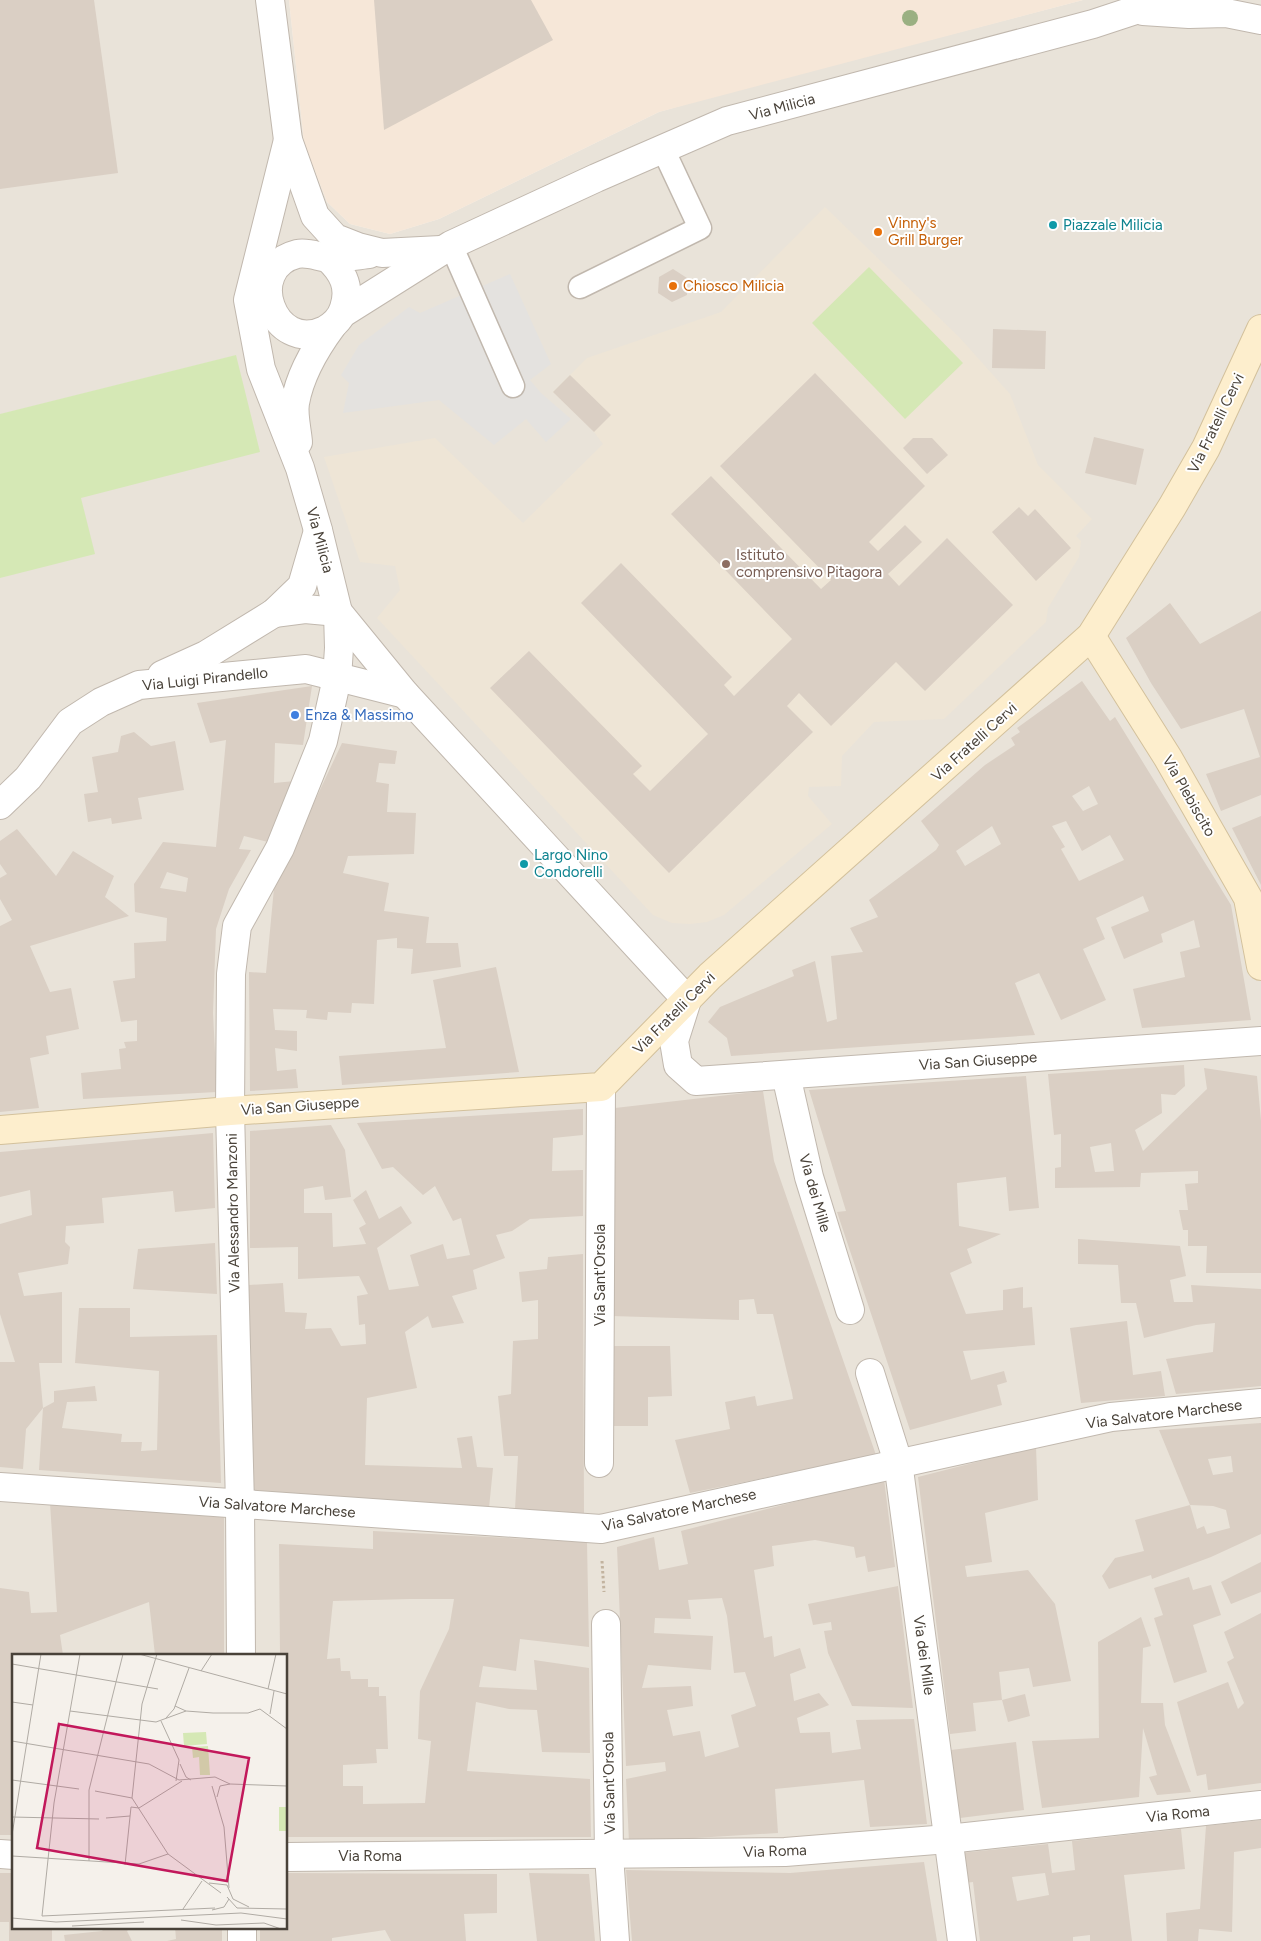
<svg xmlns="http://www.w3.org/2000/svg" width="1261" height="1941" font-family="Figtree,sans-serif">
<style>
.residential{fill:#e9e3d9;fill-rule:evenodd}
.commercial{fill:#f6e7d8}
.education{fill:#eee5d6}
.green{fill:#d5e8b5}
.parking{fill:#e4e2df}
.building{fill:#dacfc4;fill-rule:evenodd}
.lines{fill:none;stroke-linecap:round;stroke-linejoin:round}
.service-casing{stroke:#c1b8ae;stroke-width:25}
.minor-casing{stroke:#c1b8ae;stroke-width:30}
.secondary-casing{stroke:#d3c19c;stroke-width:30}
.path{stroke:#c2b39f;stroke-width:3;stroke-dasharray:2.5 2.5;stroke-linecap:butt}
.service{stroke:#fff;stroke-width:22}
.minor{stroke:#fff;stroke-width:28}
.secondary{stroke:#fdeecd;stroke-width:28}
.tree{fill:#9ab082}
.culture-dot{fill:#0f9aa8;stroke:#fff;stroke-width:2}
.food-dot{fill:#e8710a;stroke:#fff;stroke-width:2}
.education-dot{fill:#8d6e63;stroke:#fff;stroke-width:2}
.shop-dot{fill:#3f7fe0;stroke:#fff;stroke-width:2}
.labels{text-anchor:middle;stroke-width:4;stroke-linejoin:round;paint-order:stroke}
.street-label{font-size:15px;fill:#494239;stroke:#fff}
.food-label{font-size:15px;fill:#c56008;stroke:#fff;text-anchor:start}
.culture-label{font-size:15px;fill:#0d838f;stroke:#fff;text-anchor:start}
.education-label{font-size:15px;fill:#785e54;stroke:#fff;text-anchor:start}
.shop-label{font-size:15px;fill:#366cbe;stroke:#fff;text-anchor:start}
.inset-road{fill:none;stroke:#b0aba4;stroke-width:1}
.view{fill:#c2185b;fill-opacity:0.15;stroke:#c2185b;stroke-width:2.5}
.inset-edge{fill:none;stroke:#494239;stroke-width:2.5}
</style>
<rect width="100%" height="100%" fill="#f5f1eb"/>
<path class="residential" d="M0 0H289L304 143 327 202 350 224 390 234 439 219 659 112 721 94 1083 0H1261V1941H0ZM14 1655H286V1927H14Z"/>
<path class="commercial" d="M289 0H1083L659 112 439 219 390 234 350 224 327 202 304 143Z"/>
<path class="education" d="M825 207 960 338 1010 394 1038 465 1092 519 1076 536 1081 541 1079 557 1048 608 1046 622 944 719 874 722 842 756 841 786 809 787 808 796 832 824 724 915 707 922 690 924 672 923 653 915 377 618 400 590 395 566 360 562 324 457 435 438 523 523 603 444 594 432 553 392 587 358 721 312Z"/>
<g class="green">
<path d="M869 267 963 363 905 419 812 323Z"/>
<path d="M236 355 260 452 81 498 95 554 0 578V414Z"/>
</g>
<path class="parking" d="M510 274 551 364 530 380 541 393 571 419 546 442 526 419 494 445 439 400 343 413 349 383 341 375 359 345 409 307 420 313Z"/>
<g class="building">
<path d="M0 0H94L118 173 0 189Z"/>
<path d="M374 0H531L553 40 384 130Z"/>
<path d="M673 269 687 278V295L672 302 658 293 659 277Z"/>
<path d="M993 329 1046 331 1045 369 992 368Z"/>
<path d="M815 373 925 486 869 542 878 551 905 525 922 542 888 574 899 586 947 538 1013 605 925 691 896 662 831 726 799 693 787 706 813 732 669 873 490 688 529 651 642 766 633 774 650 791 708 734 581 603 621 563 732 677 724 685 734 696 792 639 671 514 711 476 821 589 831 580 720 466Z"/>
<path d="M570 375 611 415 594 432 553 392Z"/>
<path d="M1094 437 1144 449 1136 485 1085 473Z"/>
<path d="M913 438H932L948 455 927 474 903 448Z"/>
<path d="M1019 507 1028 516 1035 509 1071 548 1036 581 992 532Z"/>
<path d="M1170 603 1200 644 1261 611V795L1221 811 1206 774 1260 757 1244 709 1181 729 1151 683 1126 638Z"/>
<path d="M1082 681 1110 721 1115 717 1231 905 1251 1020 1142 1028 1133 989 1185 977 1180 952 1200 947 1194 920 1161 934 1163 942 1124 959 1111 927 1149 911 1143 896 1096 918 1105 939 1083 949 1106 1000 1061 1020 1039 973 1015 983 1035 1035 731 1056 727 1038 708 1022 720 1007 794 976 792 970 815 961 827 1022 837 1019 831 956 863 952 850 928 878 917 869 900 936 850 939 845 921 821 985 765 1015 745 1011 738 1020 732 1017 728ZM1089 786 1098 804 1083 811 1072 796ZM1066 821 1082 851 1110 835 1124 860 1079 881 1061 849 1065 847 1052 826ZM992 826 1001 844 965 866 956 851Z"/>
<path d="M312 686 303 745 275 743 274 783 295 781 272 843 244 836 239 849 251 850 229 889 216 929 213 1013 217 1092 83 1099 81 1073 121 1069 119 1049 126 1048 124 1042 137 1041V1020L121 1022 113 981 135 978 134 943 166 941 167 918 135 912 134 884 163 842 216 847 226 740 210 743 197 703ZM167 872 188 878 186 892 160 888Z"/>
<path d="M134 732 151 746 175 741 184 790 138 798 142 819 112 824 111 818 88 822 84 794 98 792 92 757 118 752 121 736Z"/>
<path d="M342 743 397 751 395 764 379 763 376 782 389 784 387 812 416 813 414 854 348 856 343 873 389 883 384 911 429 917 426 943H458L461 967 411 974 413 949 397 948V938L377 940 374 1004 352 1003 351 1013 328 1012 327 1020 306 1018 307 1010 273 1009 275 1030 297 1031V1051L275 1048 277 1071 296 1069 298 1088 250 1091 249 972 266 973 274 888Z"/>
<path d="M1261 816V885L1232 828Z"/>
<path d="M17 829 56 876 73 851 114 876 105 897 129 916 30 946 50 992 71 988 79 1029 46 1036 49 1054 30 1058 39 1108 0 1112V926L12 920 0 899V878L7 874 0 864V841Z"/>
<path d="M496 967 519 1072 342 1085 339 1056 446 1048 433 980Z"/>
<path d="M1184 1065 1185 1086 1175 1095 1161 1094 1162 1113 1135 1130 1143 1151 1207 1089 1204 1068 1257 1076 1261 1121V1273H1206L1207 1246H1188V1230H1183L1179 1210H1188L1185 1184 1198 1183V1171L1141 1173 1140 1187 1055 1188V1168L1061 1167V1134L1054 1135 1048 1074ZM1111 1143 1114 1171 1095 1172 1090 1147Z"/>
<path d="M1026 1076 1039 1208 1009 1211 1006 1177 957 1183 959 1226 1001 1234 967 1249 972 1263 950 1273 966 1314 1003 1310V1290L1023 1287V1308L1032 1307 1035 1345 963 1351 971 1380 1004 1371 1007 1382 997 1385 1002 1405 910 1430 837 1212 846 1211 809 1090Z"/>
<path d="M763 1091 774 1161 876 1455 690 1493 675 1440 730 1429 725 1402 755 1396 757 1406 793 1399 792 1393 773 1314H757L754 1299 739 1300V1320L612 1316 615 1108Z"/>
<path d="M583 1109V1135L553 1138 552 1171 583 1170V1216L530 1219 512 1231 496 1235 505 1258 473 1270 477 1289 452 1296 464 1323 432 1328 428 1316 405 1332 417 1388 367 1398 365 1465 462 1468 457 1438 472 1436 477 1467 493 1468 489 1508 249 1494V1285L283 1283 285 1312 307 1313 305 1329 331 1328 341 1346 366 1344 365 1324 359 1325 357 1296 368 1294 359 1276 298 1279V1247L250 1248V1131L331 1125 345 1150 351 1197 325 1200 323 1186 304 1189V1213H332L333 1247 366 1244 359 1228 366 1224 353 1200 366 1190 379 1219 401 1206 412 1223 377 1248 389 1290 419 1286 410 1255 443 1244 447 1259 470 1255 461 1218 453 1221 435 1186 423 1195 393 1167 382 1169 357 1123Z"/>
<path d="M213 1133 215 1208 175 1212 173 1191 102 1198 104 1223 66 1226 65 1242 70 1247 68 1264 18 1273 24 1296 62 1292V1363H39L43 1408 26 1429 23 1469 0 1467V1362H15L0 1314V1224L32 1215 30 1190 0 1197V1152Z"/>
<path d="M1078 1239 1180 1246 1186 1276 1170 1280 1174 1302H1193L1191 1285 1261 1289V1386L1176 1394 1166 1359 1213 1352 1215 1323 1196 1325 1144 1338 1136 1303H1121L1118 1265 1078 1264Z"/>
<path d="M215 1243 217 1294 133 1289 138 1249Z"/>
<path d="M583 1254 584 1513 515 1509 518 1456H504L498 1396 511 1394 513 1341 538 1339V1300L522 1302 519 1272 547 1269 548 1257Z"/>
<path d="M79 1308H130V1337L217 1335 221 1483 39 1470 43 1408 54 1402V1391L95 1386 97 1401 67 1402 62 1428 122 1434 121 1442H142L141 1451 157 1450 159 1371 75 1363Z"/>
<path d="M1127 1321 1133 1375 1161 1371 1165 1396 1081 1403 1070 1328Z"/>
<path d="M612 1346H670L672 1396 648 1397V1426H611Z"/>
<path d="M1261 1423V1534L1211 1557 1152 1579 1151 1575 1109 1589 1102 1576 1115 1558 1144 1551 1135 1520 1190 1505 1159 1430ZM1231 1456 1233 1472 1213 1475 1208 1459ZM1190 1505 1213 1506 1226 1510 1230 1528 1207 1534 1204 1526 1197 1529Z"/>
<path d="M1036 1447 1038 1500 985 1513 992 1562 965 1566 967 1577 1028 1570 1055 1604 1071 1681 1033 1687 1029 1668 999 1672 1002 1700 973 1703 976 1731 950 1734 918 1477Z"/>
<path d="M884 1479 895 1567 868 1572 865 1556 856 1558 854 1547 815 1540 772 1546 774 1566 754 1570 764 1638 772 1636 774 1657 800 1648 806 1668 790 1674 794 1701 819 1693 829 1705 797 1718 800 1733 830 1732 832 1753 861 1749 856 1720 914 1719 927 1824 870 1827 864 1780 775 1789 778 1833 629 1842 626 1779 666 1771 665 1762 626 1766 617 1547 654 1537 659 1570 688 1564 681 1531ZM722 1598 727 1616 734 1673 745 1672 756 1706 731 1715 739 1747 705 1757 700 1731 673 1736 667 1710 693 1706 691 1686 642 1688 648 1665 711 1670 713 1636 654 1633 655 1618 691 1619 688 1600Z"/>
<path d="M50 1503 224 1515V1655H155L149 1602 60 1635 63 1655H14V1835H0V1588L29 1592 31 1613 57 1612Z"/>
<path d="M373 1531 587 1542 589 1647 520 1639 516 1671 483 1666 479 1687 537 1690 534 1660 589 1668 590 1753 542 1752 537 1710 509 1709 476 1702 467 1771 590 1779 591 1837H286V1655H280L279 1544 373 1549ZM410 1599H454L449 1629 420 1691 418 1739 431 1741 425 1803 363 1804V1786H343V1765L377 1763 376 1749H388L386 1696H379V1687H368V1679H351L350 1671H341L340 1658 327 1659 333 1601Z"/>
<path d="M1261 1562V1592L1231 1604 1221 1582Z"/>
<path d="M1189 1577 1193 1590 1211 1585 1221 1615 1193 1625 1207 1672 1174 1683 1154 1618 1163 1615 1154 1588Z"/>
<path d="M898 1586 913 1708 852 1706 828 1653 824 1631 832 1630 831 1622 813 1625 808 1604Z"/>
<path d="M1261 1613V1783L1208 1790 1206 1774 1197 1776 1177 1702 1228 1682 1238 1709 1244 1703 1227 1662 1234 1658 1224 1632Z"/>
<path d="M1141 1617 1151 1646 1143 1648 1141 1703H1163L1165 1725 1191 1792 1157 1795 1149 1777 1157 1775 1143 1728 1139 1797 1042 1808 1032 1741 1099 1738 1098 1642Z"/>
<path d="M1025 1694 1030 1716 1008 1722 1002 1700Z"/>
<path d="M1016 1742 1024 1810 960 1818 951 1750Z"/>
<path d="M1261 1820V1848L1234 1852 1232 1932 1199 1929 1198 1941H1167L1166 1913 1200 1909 1206 1826Z"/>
<path d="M1181 1829 1185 1869 1124 1875 1132 1941H1090V1935L1073 1937V1941H980L973 1882 965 1883 961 1853 1048 1844 1052 1873 1075 1870 1072 1841ZM1045 1873 1049 1895 1017 1901 1012 1877Z"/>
<path d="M924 1862 937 1941H632L626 1870 790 1873Z"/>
<path d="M0 1873H14V1927H52V1941H9V1922H0Z"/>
<path d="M286 1873 497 1874V1913L464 1914 466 1941H391L385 1930 332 1938V1941H260V1927H286Z"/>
<path d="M529 1873 589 1874 595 1941H537Z"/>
<path d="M105 1927H131L127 1931 132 1941H65L64 1935 102 1931Z"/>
<path d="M175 1927H222V1941H167L176 1939Z"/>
</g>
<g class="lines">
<g class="service-casing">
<g id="service">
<path d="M451 245 513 386"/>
<path d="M580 287 700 228 663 149"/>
</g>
</g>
<g class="minor-casing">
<g id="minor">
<path d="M270 0 288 140 315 216 335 238 358 247 382 253 441 250"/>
<path d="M1143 11 1189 14 1226 13 1261 20"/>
<path d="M328 258C343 272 351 287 344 308 341 318 334 325 325 330 273 355 242 268 297 254 308 252 316 256 327 258 339 260 356 255 369 254"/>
<path d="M343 313 451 245 596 178 727 121 1093 24 1166 0"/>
<path d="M298 442C297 430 293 414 295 403 300 374 315 349 332 326"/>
<path d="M274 613 305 609 338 612 405 694 687 1000 674 1041 678 1065 696 1081 1261 1041"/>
<path d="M162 675 206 655 274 613 302 586 318 531"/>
<path d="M0 805 28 778 70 722 101 702 139 685 306 669 405 694"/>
<path d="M786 1075 809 1177 850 1310"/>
<path d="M870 1373 898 1462 962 1941"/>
<path d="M599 1463 601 1087"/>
<path d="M0 1487 601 1529 1111 1417 1261 1403"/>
<path d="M606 1624 609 1855 615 1941"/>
<path d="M241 1655 240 1504 230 1111 231 974 237 926 280 848 323 741 337 678 339 648 338 612 318 530 300 468 261 369 248 300 288 140"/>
<path d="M0 1854 14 1855"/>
<path d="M286 1857 785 1852 948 1839 1261 1805"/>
<path d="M242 1927V1941"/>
</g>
</g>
<g class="secondary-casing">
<g id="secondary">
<path d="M1091 636 1168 758 1248 898 1261 966"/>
<path d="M0 1130 230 1111 601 1087 710 976 1091 636 1172 507 1206 448 1261 329"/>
</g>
</g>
<path class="path" d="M602 1561 604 1592"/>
<use href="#service" class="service"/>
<use href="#minor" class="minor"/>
<use href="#secondary" class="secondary"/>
</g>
<circle class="tree" cx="910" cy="18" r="8"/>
<g class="culture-dot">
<circle cx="1053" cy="225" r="5"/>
<circle cx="524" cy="864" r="5"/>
</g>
<g class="food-dot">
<circle cx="878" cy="232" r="5"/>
<circle cx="673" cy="286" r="5"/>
</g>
<circle class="education-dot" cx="726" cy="564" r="5"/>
<circle class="shop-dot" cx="295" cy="715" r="5"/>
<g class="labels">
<g class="street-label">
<text transform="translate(782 107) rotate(-15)" y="5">Via Milicia</text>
<text transform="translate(1216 423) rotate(-64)" y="5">Via Fratelli Cervi</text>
<text transform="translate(320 540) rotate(75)" y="5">Via Milicia</text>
<text transform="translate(205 679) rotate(-6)" y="5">Via Luigi Pirandello</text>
<text transform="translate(974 742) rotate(-42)" y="5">Via Fratelli Cervi</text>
<text transform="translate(1189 796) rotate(60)" y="5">Via Plebiscito</text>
<text transform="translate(674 1013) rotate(-45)" y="5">Via Fratelli Cervi</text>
<text transform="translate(978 1061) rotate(-4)" y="5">Via San Giuseppe</text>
<text transform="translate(300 1106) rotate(-4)" y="5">Via San Giuseppe</text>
<text transform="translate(815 1193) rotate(74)" y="5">Via dei Mille</text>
<text transform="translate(233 1213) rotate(-91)" y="5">Via Alessandro Manzoni</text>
<text transform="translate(600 1275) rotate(-90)" y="5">Via Sant'Orsola</text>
<text transform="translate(1164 1414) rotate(-7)" y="5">Via Salvatore Marchese</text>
<text transform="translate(277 1507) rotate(4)" y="5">Via Salvatore Marchese</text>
<text transform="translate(679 1510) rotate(-12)" y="5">Via Salvatore Marchese</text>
<text transform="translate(924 1655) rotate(82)" y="5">Via dei Mille</text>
<text transform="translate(609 1783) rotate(-91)" y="5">Via Sant'Orsola</text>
<text transform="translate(1178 1814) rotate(-6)" y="5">Via Roma</text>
<text transform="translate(775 1851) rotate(-2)" y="5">Via Roma</text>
<text x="370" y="1861">Via Roma</text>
</g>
<g class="food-label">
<text x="888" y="228">Vinny's<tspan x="888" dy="17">Grill Burger</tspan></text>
<text x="683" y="291">Chiosco Milicia</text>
</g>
<g class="culture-label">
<text x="1063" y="230">Piazzale Milicia</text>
<text x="534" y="860">Largo Nino<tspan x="534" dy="17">Condorelli</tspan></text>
</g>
<g class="education-label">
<text x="736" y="560">Istituto<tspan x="736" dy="17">comprensivo Pitagora</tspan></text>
</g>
<g class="shop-label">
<text x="305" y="720">Enza &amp; Massimo</text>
</g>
</g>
<g transform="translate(12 1654)">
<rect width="275" height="275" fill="#f5f1eb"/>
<path d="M194 78 195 90 172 92 171 79ZM196 92 198 121H188L187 103 181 104 180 93ZM267 153H275V177H267Z" fill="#d5e8b5"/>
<path class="inset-road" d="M68 0 42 149 30 262 203 254M127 0 275 40M145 0 130 50 120 144 156 200 209 239M0 10 146 35M189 17 200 0M256 35 264 0M0 48 21 51M163 52 174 57 201 59H236L248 55 275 75M58 57 144 68 174 57M258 60 262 37M154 64 162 55 177 14M149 67 167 106 164 127M0 87 137 110 167 126 203 123 218 130M168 110 174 123 179 126M0 126 67 135M200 132 212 173 217 234M83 137 120 144M205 143 208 132 218 130 275 132M0 163 87 165M94 164 118 162M0 181 29 0M0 202 127 210 156 200M77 207V136L111 0M113 211 119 153 127 154 170 127M197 229 215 231 221 245 237 253M215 243 225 254 275 255M171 255 190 227M200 256 212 253 217 245M0 264 44 268 229 259 275 265M169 266 204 271 252 269 269 275M60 272 132 268"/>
<path class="view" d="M47 70 237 104 215 227 25 194Z"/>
<rect width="275" height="275" class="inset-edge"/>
</g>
</svg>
